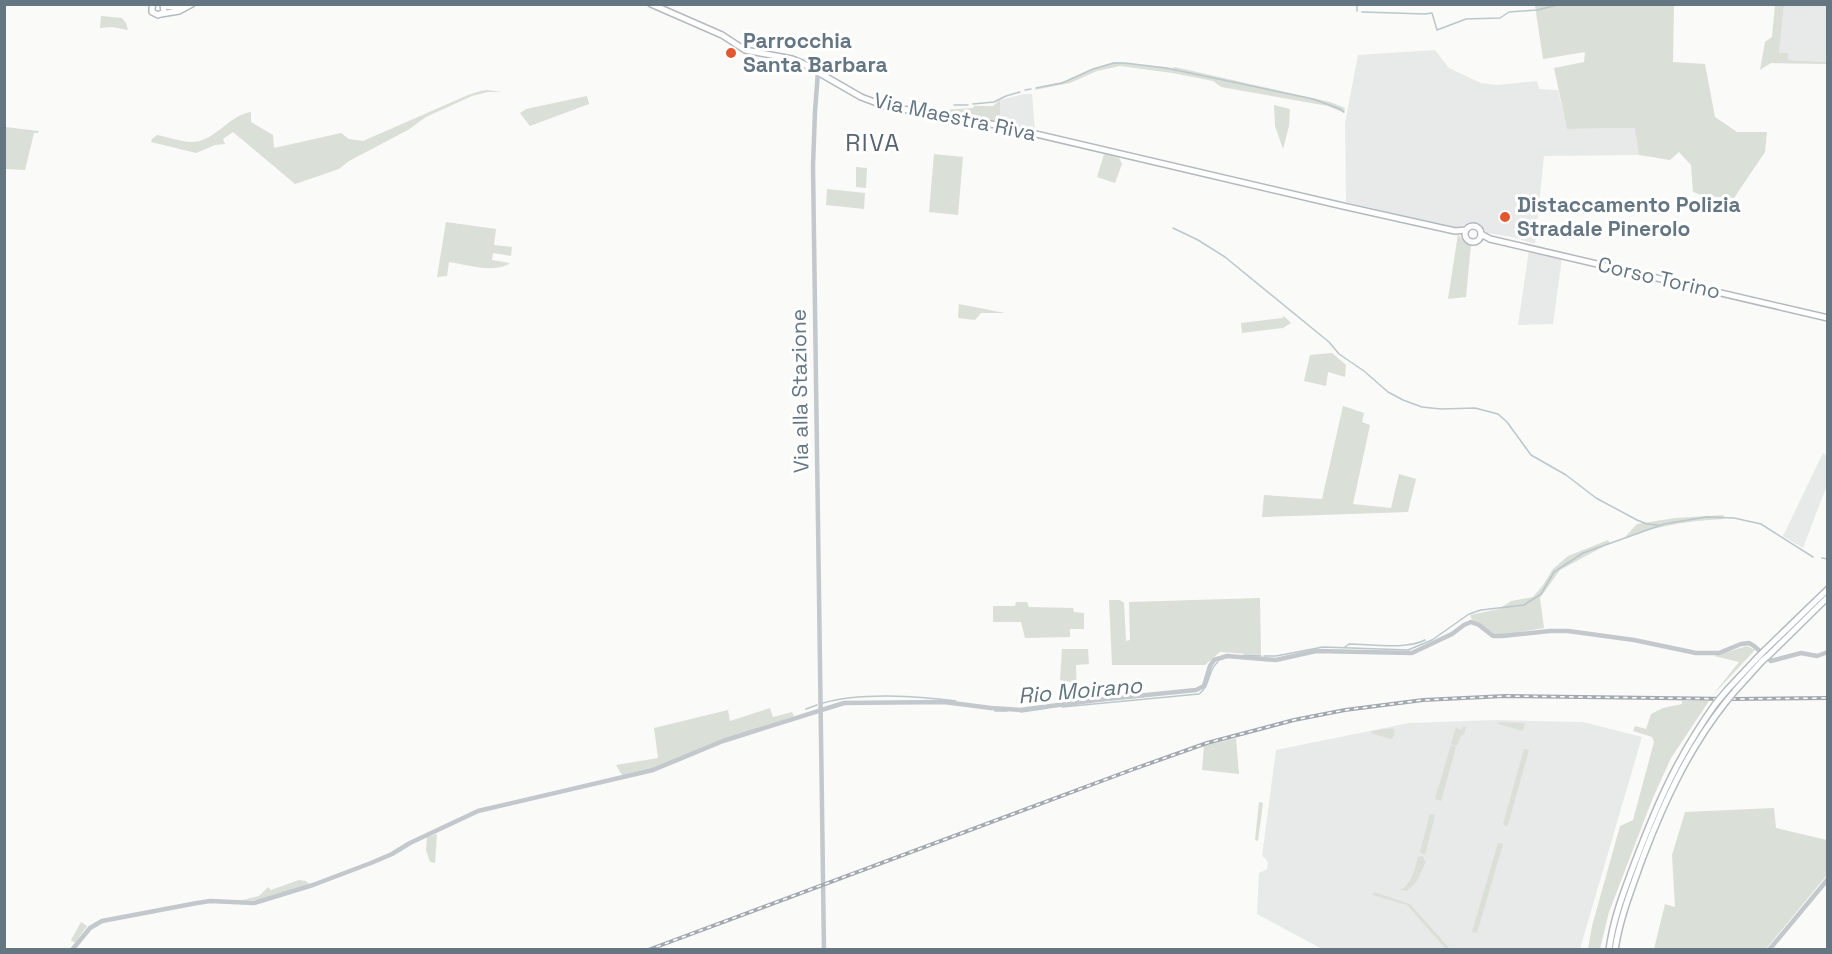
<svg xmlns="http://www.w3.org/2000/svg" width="1832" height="954" font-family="'Space Grotesk',sans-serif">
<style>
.built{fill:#e8e9e9}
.green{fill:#dadfd7}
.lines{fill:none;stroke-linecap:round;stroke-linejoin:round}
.stream{stroke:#bbc7cb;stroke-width:1.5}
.secondary-casing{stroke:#b3babf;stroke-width:8}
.primary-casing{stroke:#b5babe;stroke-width:8}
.tertiary{stroke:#c3c8cc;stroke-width:4.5}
.secondary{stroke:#fff;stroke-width:5}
.primary{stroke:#fff;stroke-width:5}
.rail-casing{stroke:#a2aab0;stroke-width:4}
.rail{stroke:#fff;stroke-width:1.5;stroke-dasharray:4.5;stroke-linecap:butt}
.primary-bridge-casing{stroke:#b5babe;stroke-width:8;stroke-linecap:butt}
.primary-bridge{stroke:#fff;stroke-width:5}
.poi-dot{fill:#e4572e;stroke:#fff;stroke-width:2}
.labels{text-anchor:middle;stroke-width:6;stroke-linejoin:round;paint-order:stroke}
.poi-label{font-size:21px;font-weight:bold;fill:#657683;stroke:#fff;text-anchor:start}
.street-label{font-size:21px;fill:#657683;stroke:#fff}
.water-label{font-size:22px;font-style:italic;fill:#60757c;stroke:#fff}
.quarter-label{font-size:24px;letter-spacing:1.5px;fill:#57646e;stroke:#fff}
</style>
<rect width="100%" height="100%" fill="#fafaf8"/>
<g class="built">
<path d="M1784 5H1827V62L1787 60 1779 53Z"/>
<path d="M1435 50 1449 68 1481 83 1497 85 1537 81 1539 89 1558 90 1567 129 1636 128 1639 155 1544 156 1535 244 1512 237 1487 233 1481 225 1470 222 1458 228 1346 202 1345 123 1358 55Z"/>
<path d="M1024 94H1032L1035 131 1000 123V100Z"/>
<path d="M1529 250 1562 258 1553 324 1518 325Z"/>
<path d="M1823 453 1827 456V485L1803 548 1783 536Z"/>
<path d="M1497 720 1583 722 1642 737 1580 949H1322L1257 914 1259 873 1267 869 1268 863 1266 859 1262 856 1276 750 1409 723Z"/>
</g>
<g class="green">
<path d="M1542 5H1674L1673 62 1705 64 1715 117 1737 132H1767L1765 152 1734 198 1704 196 1693 192 1691 165 1679 152 1670 160 1639 155 1635 128 1567 129 1554 68 1584 62 1585 52 1543 59 1535 6Z"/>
<path d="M1775 5H1784L1779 53H1788V60L1827 62V64L1771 63 1760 70 1765 42 1772 37Z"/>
<path d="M101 16 122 18 126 23 128 30 112 27 100 28Z"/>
<path d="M1115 62 1172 68 1175 67 1330 102 1345 108 1344 113 1328 106 1221 87 1213 81 1172 73 1120 66 1097 71 1070 83 1034 90C1044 84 1056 84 1066 81 1083 75 1098 65 1115 62Z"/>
<path d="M487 90 502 92H488L472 96 426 117 408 130 349 161 339 169 295 184 233 132 223 139 225 144 215 145 196 153 151 142 152 139 157 135C167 137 179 141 189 142 214 144 228 115 251 112V122L273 135 274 148 341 133 349 139 363 141 468 95 480 91Z"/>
<path d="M587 96 589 104 530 126 520 113 526 109Z"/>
<path d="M1000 100V123L938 112 942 110 973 108 974 106H993Z"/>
<path d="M1274 105 1290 109 1289 126 1283 149 1275 126Z"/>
<path d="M5 127 39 131 38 133H34L25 170 6 169 5 166Z"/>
<path d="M934 154 963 157 958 215 929 212Z"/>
<path d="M1104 154 1119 158 1122 164 1115 183 1097 177Z"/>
<path d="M856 167 867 168 866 188 856 187Z"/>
<path d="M827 189 865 193 864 209 826 205Z"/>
<path d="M446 222 496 229 494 245 512 247 511 256 493 253 492 260 510 263 509 264C492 273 468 265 449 262L447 276 437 277Z"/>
<path d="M1458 234 1464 242 1471 245 1466 297 1448 299Z"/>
<path d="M959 304 1005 313H981L975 320 958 318Z"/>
<path d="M1284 316 1291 323 1283 328 1242 333 1241 323 1282 318Z"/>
<path d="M1332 353 1346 365 1345 377 1328 372 1326 386 1304 381 1310 355Z"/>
<path d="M1343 406 1364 413 1362 422 1370 425 1353 504 1391 508 1399 474 1416 479 1408 512 1262 517 1264 495 1322 499Z"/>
<path d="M1724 515 1723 519C1685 521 1661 526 1625 537L1637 524 1675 518Z"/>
<path d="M1608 540 1610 543 1560 570 1540 598 1544 628 1502 635 1494 634 1472 620 1470 615 1499 609 1511 601 1533 597 1543 585 1553 569 1568 556Z"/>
<path d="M1260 598 1261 655 1220 652 1205 665H1112L1109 600H1120L1124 603 1126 641 1130 640 1129 602Z"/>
<path d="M1016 602H1027L1029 607 1073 608 1074 612 1084 613V629H1070V637L1025 638 1021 622H993V606H1015Z"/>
<path d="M1747 646 1755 650 1712 696 1739 662 1714 656Z"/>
<path d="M1062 649H1088L1089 664 1076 665 1077 697H1071L1070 682 1060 680Z"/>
<path d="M1682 701H1709L1671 758 1652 800 1609 912 1600 949H1588L1592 926 1620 826 1633 820 1654 742 1652 737 1633 731 1635 726 1646 729 1651 714 1663 708 1682 704Z"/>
<path d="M770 708 773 717 792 712 794 716 657 767 622 775 616 765 658 758 654 728 728 710 730 721Z"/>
<path d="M1498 722 1525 723 1523 731 1498 724Z"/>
<path d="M1463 726 1466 727 1464 735H1461L1457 746 1451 744 1456 727 1458 729 1462 730Z"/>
<path d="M1392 728 1395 731 1393 738 1391 739 1371 733 1372 731Z"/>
<path d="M1236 738 1239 774 1202 770 1204 746Z"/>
<path d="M1451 745 1456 747 1441 801 1435 799Z"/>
<path d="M1524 749 1529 750 1508 825 1506 826 1503 824Z"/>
<path d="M1259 802 1263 803 1258 841 1255 840Z"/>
<path d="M1774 808 1776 828 1827 840V875L1766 949H1654L1665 904 1675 907 1672 855 1685 812Z"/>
<path d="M1430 814 1435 815 1425 855 1420 852Z"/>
<path d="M437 834 435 863 430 862 426 850 427 837Z"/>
<path d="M1498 843 1503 844 1477 933 1472 932Z"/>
<path d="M1420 856 1424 857V860L1426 861 1417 881 1407 891 1400 890C1412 885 1415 868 1418 857Z"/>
<path d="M299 880 306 881 309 884 258 900 238 901 259 896 268 887 271 890Z"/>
<path d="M1374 892 1410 904 1450 949H1446L1407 905 1373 895Z"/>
<path d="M81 922 87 926 75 943 71 940Z"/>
</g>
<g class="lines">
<g class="stream">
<path d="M1357 11V4"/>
<path d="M1362 12 1425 14 1432 13 1437 30 1466 19 1500 18 1509 12 1537 10 1561 4"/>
<path d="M1036 88 1062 83 1093 69 1114 63H1125L1166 68 1313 99 1340 109 1344 112"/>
<path d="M1025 90 1031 89"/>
<path d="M973 104 994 102 1006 96 1020 92"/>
<path d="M954 105H968"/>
<path d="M1173 228 1198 240 1225 257 1329 342 1339 354 1364 371 1388 392 1403 400 1422 407 1441 409 1475 408 1498 414 1507 422 1531 455 1566 475 1596 498 1637 520 1647 524 1658 525"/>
<path d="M1822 558 1828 559"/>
<path d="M1345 647 1349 644C1370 644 1406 650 1425 640"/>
<path d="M1244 655 1261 656"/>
<path d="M1264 656H1276L1323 647 1408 650 1432 640 1469 614 1481 610 1524 605 1541 594 1554 572 1583 553 1664 524 1706 517 1734 518 1761 524 1813 557"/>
<path d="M823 703C860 692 918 696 956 701"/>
<path d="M1062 707 1199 694C1211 686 1207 670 1218 662"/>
<path d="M806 709 817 705"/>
<path d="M995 709V711H1007"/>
<path d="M1021 712 1048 708"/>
</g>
<g class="secondary-casing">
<g id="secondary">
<path d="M153 4 152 8V12L158 15 164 12 163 4"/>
<path d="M651 4 722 35 745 50 792 59 802 63 861 97 885 106 1002 126 1343 206 1455 231 1466 230"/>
<path d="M164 6 181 8"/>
<path d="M161 14 179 11 192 4"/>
<circle cx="1473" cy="234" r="8"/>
<path d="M1481 234 1490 239 1828 318"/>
</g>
</g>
<g class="primary-casing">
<g id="primary">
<path d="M1765 650 1828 589"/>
<path d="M1769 655 1828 597"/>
<path d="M1728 689 1758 657"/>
<path d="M1735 691 1762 661"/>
<path d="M1609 950C1613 919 1624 891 1635 862 1658 802 1678 756 1716 703"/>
<path d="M1615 950C1620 917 1632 888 1643 857 1664 802 1688 750 1725 703"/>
</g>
</g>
<g class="tertiary">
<path d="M818 72 815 111 813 166 824 950"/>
<path d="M72 950 90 928 102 921 197 903 210 901 254 903 313 885 371 863 392 854 410 843 478 811 653 770 723 741 844 703 944 702 991 708 1020 710 1097 700 1196 690 1204 686 1210 666 1214 660 1227 656 1276 660 1316 651 1412 653 1452 634 1464 625 1471 622 1479 625 1493 636H1502L1550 631H1568L1634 640 1696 653H1719L1741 644 1749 643 1754 646 1771 661 1801 653 1817 656 1828 652"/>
<path d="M1769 950 1828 879"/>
</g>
<use href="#secondary" class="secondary"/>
<use href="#primary" class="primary"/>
<g class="rail-casing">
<path id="rail" d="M648 950 1131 770 1207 743 1294 720 1345 710 1423 700 1505 696 1733 699 1828 698"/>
</g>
<use href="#rail" class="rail"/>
<g class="primary-bridge-casing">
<g id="primary-bridge">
<path d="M1758 657 1765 650"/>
<path d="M1762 661 1769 655"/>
<path d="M1716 703 1728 689"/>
<path d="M1725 703 1735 691"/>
</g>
</g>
<use href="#primary-bridge" class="primary-bridge"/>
</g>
<g class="poi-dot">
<circle cx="731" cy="53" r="6"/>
<circle cx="1505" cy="217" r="6"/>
</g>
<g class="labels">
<g class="poi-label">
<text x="743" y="48">Parrocchia<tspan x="743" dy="24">Santa Barbara</tspan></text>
<text x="1517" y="212">Distaccamento Polizia<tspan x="1517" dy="24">Stradale Pinerolo</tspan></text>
</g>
<g class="street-label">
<text transform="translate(955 117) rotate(12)" y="7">Via Maestra Riva</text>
<text transform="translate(1659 278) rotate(13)" y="7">Corso Torino</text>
<text transform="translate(800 391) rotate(-91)" y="7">Via alla Stazione</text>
</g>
<g class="water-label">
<text transform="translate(1080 690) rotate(-5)" y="8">Rio Moirano</text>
</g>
<g class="quarter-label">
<text x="873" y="151">RIVA</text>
</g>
</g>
<rect width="1832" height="954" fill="none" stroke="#657683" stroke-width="12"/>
</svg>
